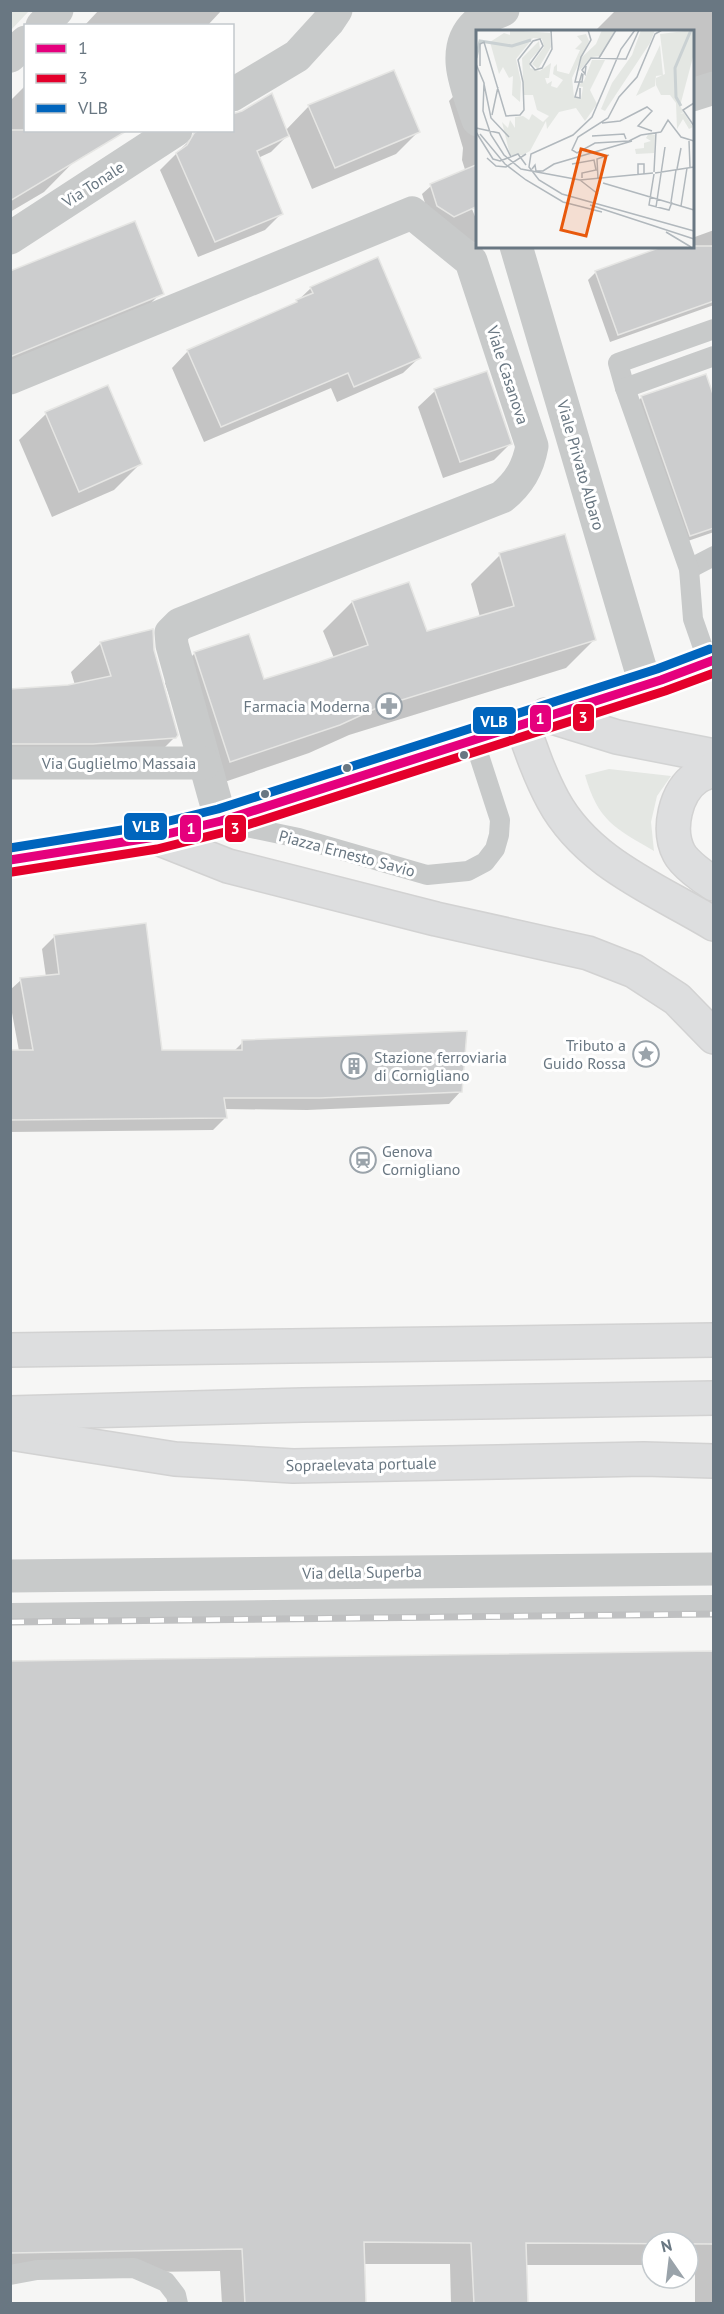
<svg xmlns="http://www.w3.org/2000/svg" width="724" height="2314" font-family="'PT Sans',sans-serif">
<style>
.green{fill:#e4e7e3}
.shadow{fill:#0003}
.building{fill:#cccdce;stroke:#e6e6e4;stroke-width:1.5}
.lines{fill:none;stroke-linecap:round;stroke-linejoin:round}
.secondary-casing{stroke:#d2d3d3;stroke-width:36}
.primary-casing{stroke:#d2d3d3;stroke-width:36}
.trunk-casing{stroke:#d2d2d2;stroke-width:36}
.service{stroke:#c8caca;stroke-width:20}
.minor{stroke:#c8caca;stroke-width:33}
.tertiary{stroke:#c8caca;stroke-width:33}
.secondary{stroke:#dddedf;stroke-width:33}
.primary{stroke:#dddedf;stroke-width:33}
.trunk{stroke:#dddedf;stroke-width:33}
.rail-casing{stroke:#bfc0c1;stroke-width:7}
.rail{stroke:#fff;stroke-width:4.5;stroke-dasharray:14;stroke-linecap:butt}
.bus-1-casing{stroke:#fff;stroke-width:14}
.bus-2-casing{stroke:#fff;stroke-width:14}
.bus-3-casing{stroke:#fff;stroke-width:14}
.bus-1{stroke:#e5007d;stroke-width:9}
.bus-2{stroke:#e4002b;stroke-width:9}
.bus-3{stroke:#0065bd;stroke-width:9}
.bus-dot{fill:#697782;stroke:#fff;stroke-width:2}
.labels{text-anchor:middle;stroke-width:6;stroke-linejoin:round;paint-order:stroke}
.street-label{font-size:16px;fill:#697782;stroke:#fff}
.poi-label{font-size:16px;fill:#697782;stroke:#fff;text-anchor:end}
.inset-river{fill:none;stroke:#cad1d3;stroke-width:3}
.inset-road{fill:none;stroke:#b1b8bd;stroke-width:1.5}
.view{fill:#e8590c;fill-opacity:0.15;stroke:#e8590c;stroke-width:3}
.inset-edge{fill:none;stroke:#697782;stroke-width:3}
.line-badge{stroke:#fff;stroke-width:2}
.badge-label{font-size:16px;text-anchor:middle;font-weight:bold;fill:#fff}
</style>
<rect width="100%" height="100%" fill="#f6f6f5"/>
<g class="green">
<path d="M11 10 29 11 11 30 10 11Z"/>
<path d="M609 769 671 776 657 796 651 822 654 851C615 828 598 821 585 775Z"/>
</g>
<g class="shadow">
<path d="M99 10H222L207 26H84Z"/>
<path d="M616 10H714V98L692 104V32L595 31Z"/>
<path d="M478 71V173L467 176 462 160 463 148 449 101Z"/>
<path d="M26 85V130H105L44 192 10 212V101Z"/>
<path d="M309 106 418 132 396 154 312 189 289 134 271 152 258 158 281 214 265 230 198 257 160 170 195 135 285 131Z"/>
<path d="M458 174 478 224V240L475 243 429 215 422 194 431 186Z"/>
<path d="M714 230V305L610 342 588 280 596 272 669 246H692V238Z"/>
<path d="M311 288 420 357 403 373 337 402 331 388 204 442 172 368 188 351 292 306Z"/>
<path d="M10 293 159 295 139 315 10 367Z"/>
<path d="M705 376 714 401V532L682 543 633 406 641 398Z"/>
<path d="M107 387 140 464 114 490 52 517 19 440 46 414Z"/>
<path d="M435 391 510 444 494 460 443 478 418 407Z"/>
<path d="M500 555 595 639 566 668 349 735 309 753 201 790 165 683 194 654 248 636 263 681 334 658 323 631 352 602 408 584 426 633 480 617 471 584Z"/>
<path d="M101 643 152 650 175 737 145 767 10 773V690L75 685 71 672Z"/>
<path d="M55 936 161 1052H233L243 1042 461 1091 449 1104 307 1110 224 1109 225 1118 213 1130 10 1132V1051H19L10 1002V990L21 980 46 977 42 949Z"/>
<path d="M714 1653V2304H695V2265H688V2242H652V2265H525L527 2304H451L450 2264H363L364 2304H222L220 2271 10 2274V1663Z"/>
</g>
<g class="building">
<path d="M394 70 420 132 335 168 308 105Z"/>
<path d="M272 93 289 136 257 151 283 214 215 242 176 153 187 145 194 133 199 130H232V114L242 111Z"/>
<path d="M10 130H128L10 201Z"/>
<path d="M478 164V206L454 217 437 206 430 184Z"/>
<path d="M135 221 164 294 10 357V271Z"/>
<path d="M664 246H714V301L618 335 595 271Z"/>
<path d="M378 257 421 358 354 387 348 373 221 427 187 350 297 302 296 300 313 293 310 287Z"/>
<path d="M487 371 512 444 460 462 434 389Z"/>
<path d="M706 374 714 397V528L690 536 641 396Z"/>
<path d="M108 385 142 464 79 492 45 412Z"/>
<path d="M565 534 596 640 379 707 340 725 230 762 194 652 249 634 264 679 319 662 368 645 352 601 409 582 427 631 514 606 499 553Z"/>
<path d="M153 629 154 650 178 735 176 738 93 744H10V689L68 685 111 676 100 642Z"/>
<path d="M146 923 162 1050H242V1040L467 1031 462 1092 320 1098H224L227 1118 10 1120V1050H33L20 978 59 974 54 935Z"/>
<path d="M714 1651V2244L526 2243 528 2304H474L471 2243 364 2242 366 2304H245L242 2249 10 2253V1661Z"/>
</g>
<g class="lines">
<g class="secondary-casing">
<g id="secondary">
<path d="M546 715 617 737 714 756"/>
<path d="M522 724 661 680 714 660"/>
</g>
</g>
<g class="primary-casing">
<path id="primary" d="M10 860 155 837 221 821 522 724"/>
</g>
<g class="trunk-casing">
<g id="trunk">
<path d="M522 724C531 750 540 776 553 800 587 863 656 889 714 924"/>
<path d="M714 769C708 772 702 774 697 777 675 792 667 830 679 853 684 863 704 878 714 884"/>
<path d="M155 837 228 866 436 919 588 953 634 971 677 999 714 1037"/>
<path d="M10 1350 714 1340"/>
<path d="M10 1413 303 1405 714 1398"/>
<path d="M10 1433 175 1459 293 1466 644 1459 714 1461"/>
</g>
</g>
<g class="service">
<path d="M625 388 618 363 714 329"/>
<path d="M689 569 714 556"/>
<path d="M708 662 693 619 689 569 625 388 714 356"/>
<path d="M227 823 299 838 427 875 468 871 485 862 495 849 499 835 500 820 474 740"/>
<path d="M10 1613 714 1605"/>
<path d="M10 2275 37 2270 134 2268 166 2282 176 2295 178 2304"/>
</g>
<g class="minor">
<path d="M42 26 57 10"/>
<path d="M10 56 26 42"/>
<path d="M232 95 297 56 328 22 336 10"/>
<path d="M692 95 714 88"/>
<path d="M478 120C468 90 448 49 477 23 483 17 495 14 503 10"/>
<path d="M10 238 176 130"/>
<path d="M516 246 645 684"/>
<path d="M10 378 412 213 471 261 532 446C528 468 519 483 502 497L180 624 171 633 172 645 221 821"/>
<path d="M10 763H204"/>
</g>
<path class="tertiary" d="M10 1576 714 1569"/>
<use href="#secondary" class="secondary"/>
<use href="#primary" class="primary"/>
<use href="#trunk" class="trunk"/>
<g class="rail-casing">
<path id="rail" d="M10 1622 714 1614"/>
</g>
<use href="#rail" class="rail"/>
<g class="bus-1-casing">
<path id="bus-1" d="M10 860 155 837 221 821 661 680 714 660"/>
</g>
<g class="bus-2-casing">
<path id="bus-2" d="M12 872 157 849 225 832 665 691 714 673"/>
</g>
<g class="bus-3-casing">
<path id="bus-3" d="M10 848 153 825 218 809 657 669 710 649"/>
</g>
<use href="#bus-1" class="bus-1"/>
<use href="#bus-2" class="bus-2"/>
<use href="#bus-3" class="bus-3"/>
</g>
<defs>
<g id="pharmacy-ring" transform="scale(1.35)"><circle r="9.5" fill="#fff" stroke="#9aa3aa" stroke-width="1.5"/><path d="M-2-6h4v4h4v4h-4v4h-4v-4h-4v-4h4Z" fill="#9aa3aa"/></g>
<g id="sight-ring" transform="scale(1.35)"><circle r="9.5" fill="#fff" stroke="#9aa3aa" stroke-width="1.5"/><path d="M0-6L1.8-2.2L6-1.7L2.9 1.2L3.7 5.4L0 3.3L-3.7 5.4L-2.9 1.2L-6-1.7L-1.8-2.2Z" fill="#9aa3aa"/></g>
<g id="building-ring" transform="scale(1.35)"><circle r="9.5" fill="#fff" stroke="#9aa3aa" stroke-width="1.5"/><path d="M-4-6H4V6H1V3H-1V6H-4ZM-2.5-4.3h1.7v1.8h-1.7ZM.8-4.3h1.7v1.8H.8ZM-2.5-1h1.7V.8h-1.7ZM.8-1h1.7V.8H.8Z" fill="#9aa3aa"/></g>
<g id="station-ring" transform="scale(1.35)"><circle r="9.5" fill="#fff" stroke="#9aa3aa" stroke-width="1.5"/><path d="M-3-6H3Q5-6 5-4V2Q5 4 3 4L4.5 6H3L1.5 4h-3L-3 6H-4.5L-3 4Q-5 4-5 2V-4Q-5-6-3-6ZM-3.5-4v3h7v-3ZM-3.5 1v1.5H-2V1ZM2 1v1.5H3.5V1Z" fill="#9aa3aa"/></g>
</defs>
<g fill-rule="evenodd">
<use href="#pharmacy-ring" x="389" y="706"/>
<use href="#sight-ring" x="646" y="1054"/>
<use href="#building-ring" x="354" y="1066"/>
<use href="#station-ring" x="363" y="1160"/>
</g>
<g class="bus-dot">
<circle cx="464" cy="755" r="5"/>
<circle cx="347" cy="768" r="5"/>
<circle cx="265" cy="794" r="5"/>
</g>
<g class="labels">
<g class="street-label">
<text transform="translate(93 184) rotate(-33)" y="6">Via Tonale</text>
<text transform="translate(508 375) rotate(72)" y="6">Viale Casanova</text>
<text transform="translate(581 465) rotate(74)" y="6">Viale Privato Albaro</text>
<text x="119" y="769">Via Guglielmo Massaia</text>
<text transform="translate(347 853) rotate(15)" y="6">Piazza Ernesto Savio</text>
<text transform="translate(361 1464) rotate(-1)" y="6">Sopraelevata portuale</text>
<text transform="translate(362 1572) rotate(-1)" y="6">Via della Superba</text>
</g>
<g class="poi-label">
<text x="370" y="712">Farmacia Moderna</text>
<text x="626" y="1051">Tributo a<tspan x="626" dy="18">Guido Rossa</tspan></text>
<text x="374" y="1063" text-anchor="start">Stazione ferroviaria<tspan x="374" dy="18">di Cornigliano</tspan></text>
<text x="382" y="1157" text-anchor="start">Genova<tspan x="382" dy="18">Cornigliano</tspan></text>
</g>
</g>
<g transform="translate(476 30)">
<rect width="218" height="218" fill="#f6f6f5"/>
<path d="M34 0 74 3 75 17 62 39 56 34 68 17 66 9 57 8 40 29 45 52 44 72 36 65 37 46 33 48 27 37 23 44 14 12 28 3 34 5ZM126 0H139L125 26 116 27 103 41 105 28 120 14ZM165 0H179L174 13 129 81 125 79 136 53 156 25ZM217 0V27L204 76 208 82 204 84 208 83 217 97 213 99 207 89 201 99 200 73 194 65H185L180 55V48L189 44 184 4ZM110 4 113 11 96 48 98 67 105 69 107 57 101 56 108 51 116 30H129L114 60 121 74 109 91 100 78 83 82 71 99 70 91 54 121 47 125H34L26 92 32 98 34 90 39 98V87L47 86 53 90 56 84 67 92 73 86 61 80 57 65H48L46 28 63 11 64 19 54 30V38L64 41 75 33 73 48H69L71 54 76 51 75 56 81 58 87 50 77 44 78 37 81 34V41L93 44 104 20 99 19 106 12 101 6ZM184 15 187 45 180 46 179 56 160 66ZM173 103 179 105 178 123 160 124 159 119 168 118V113L175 111 170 108Z" fill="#e4e7e3"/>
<path class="inset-river" d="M0 28 4 11 36 16 55 10M205 76 200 67 199 38 215 0"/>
<path class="inset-road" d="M159 0 145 19 116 87 97 105 55 124 53 137 63 150 86 164 218 201M123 28 140 0M0 34 8 53 7 81 15 105 28 125 45 139 104 150 177 143M4 36V14L8 12 30 86 44 85 48 80 47 52 42 30 57 11 64 9 67 16 54 34 59 40 66 38 76 19 75 0M110 36 109 44 106 40 115 28 150 29 163 0M107 44 106 52H99L105 27 115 10 112 0M8 54 15 88 33 107M104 58V68L99 67 106 43M218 73 207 80 218 96M16 85 22 57M126 93 144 91 171 77 176 81 162 96 176 101M0 98 23 103 35 127M0 102 17 129 24 131 42 124 50 135M185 102 192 90 205 107 218 111M4 104 29 134 50 150 87 172 126 182M165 105 153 111 119 113 101 123 96 120 102 107 132 88 143 67 161 47 179 4 186 0M165 105 185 102M116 106 148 104 150 109M213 111 214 137M11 128 20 136 30 137 50 124M96 134 118 130 120 140 106 143V148M56 139 59 135 60 141H67L78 134 156 111M201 139 205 118M178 142 180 102M179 143 218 137M162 144V134H168V144M178 144 173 175 193 180 196 172M122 149 121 129 133 125M104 150 122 164M127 153 218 180M195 172 200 140M114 175 218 209M205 176 211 138M180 177 189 117M190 202 215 217"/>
<path class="view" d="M105 119 130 126 110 206 85 200Z"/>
<rect width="218" height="218" class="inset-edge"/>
</g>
<g class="line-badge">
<rect x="572" y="703" width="23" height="29" rx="6" fill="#e4002b"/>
<rect x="529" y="704" width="23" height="29" rx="6" fill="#e5007d"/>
<rect x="472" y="706" width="45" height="29" rx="6" fill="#0065bd"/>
<rect x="123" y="812" width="45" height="29" rx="6" fill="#0065bd"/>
<rect x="179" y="814" width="23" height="29" rx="6" fill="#e5007d"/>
<rect x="224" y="814" width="23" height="29" rx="6" fill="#e4002b"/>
</g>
<g class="badge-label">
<text x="583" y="723">3</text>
<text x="540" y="724">1</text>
<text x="494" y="727">VLB</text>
<text x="146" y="832">VLB</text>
<text x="191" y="834">1</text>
<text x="235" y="834">3</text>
</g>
<rect width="724" height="2314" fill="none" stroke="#697782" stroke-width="24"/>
<rect x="24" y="24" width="210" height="108" fill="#ffffff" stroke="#c3c9cd" stroke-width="1.5"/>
<rect x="36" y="44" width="30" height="9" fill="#e5007d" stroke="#c3c9cd" stroke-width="1.5"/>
<text x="78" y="54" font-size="18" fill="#697782">1</text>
<rect x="36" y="74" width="30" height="9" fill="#e4002b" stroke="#c3c9cd" stroke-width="1.5"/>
<text x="78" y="84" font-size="18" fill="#697782">3</text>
<rect x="36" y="104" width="30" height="9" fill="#0065bd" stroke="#c3c9cd" stroke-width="1.5"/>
<text x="78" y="114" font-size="18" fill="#697782">VLB</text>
<g transform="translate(670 2260) rotate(346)"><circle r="28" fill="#ffffff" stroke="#c3c9cd" stroke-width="1.5"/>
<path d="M0-4.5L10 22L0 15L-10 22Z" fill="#9aa3aa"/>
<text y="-9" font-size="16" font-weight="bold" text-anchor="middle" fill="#697782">N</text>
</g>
</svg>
